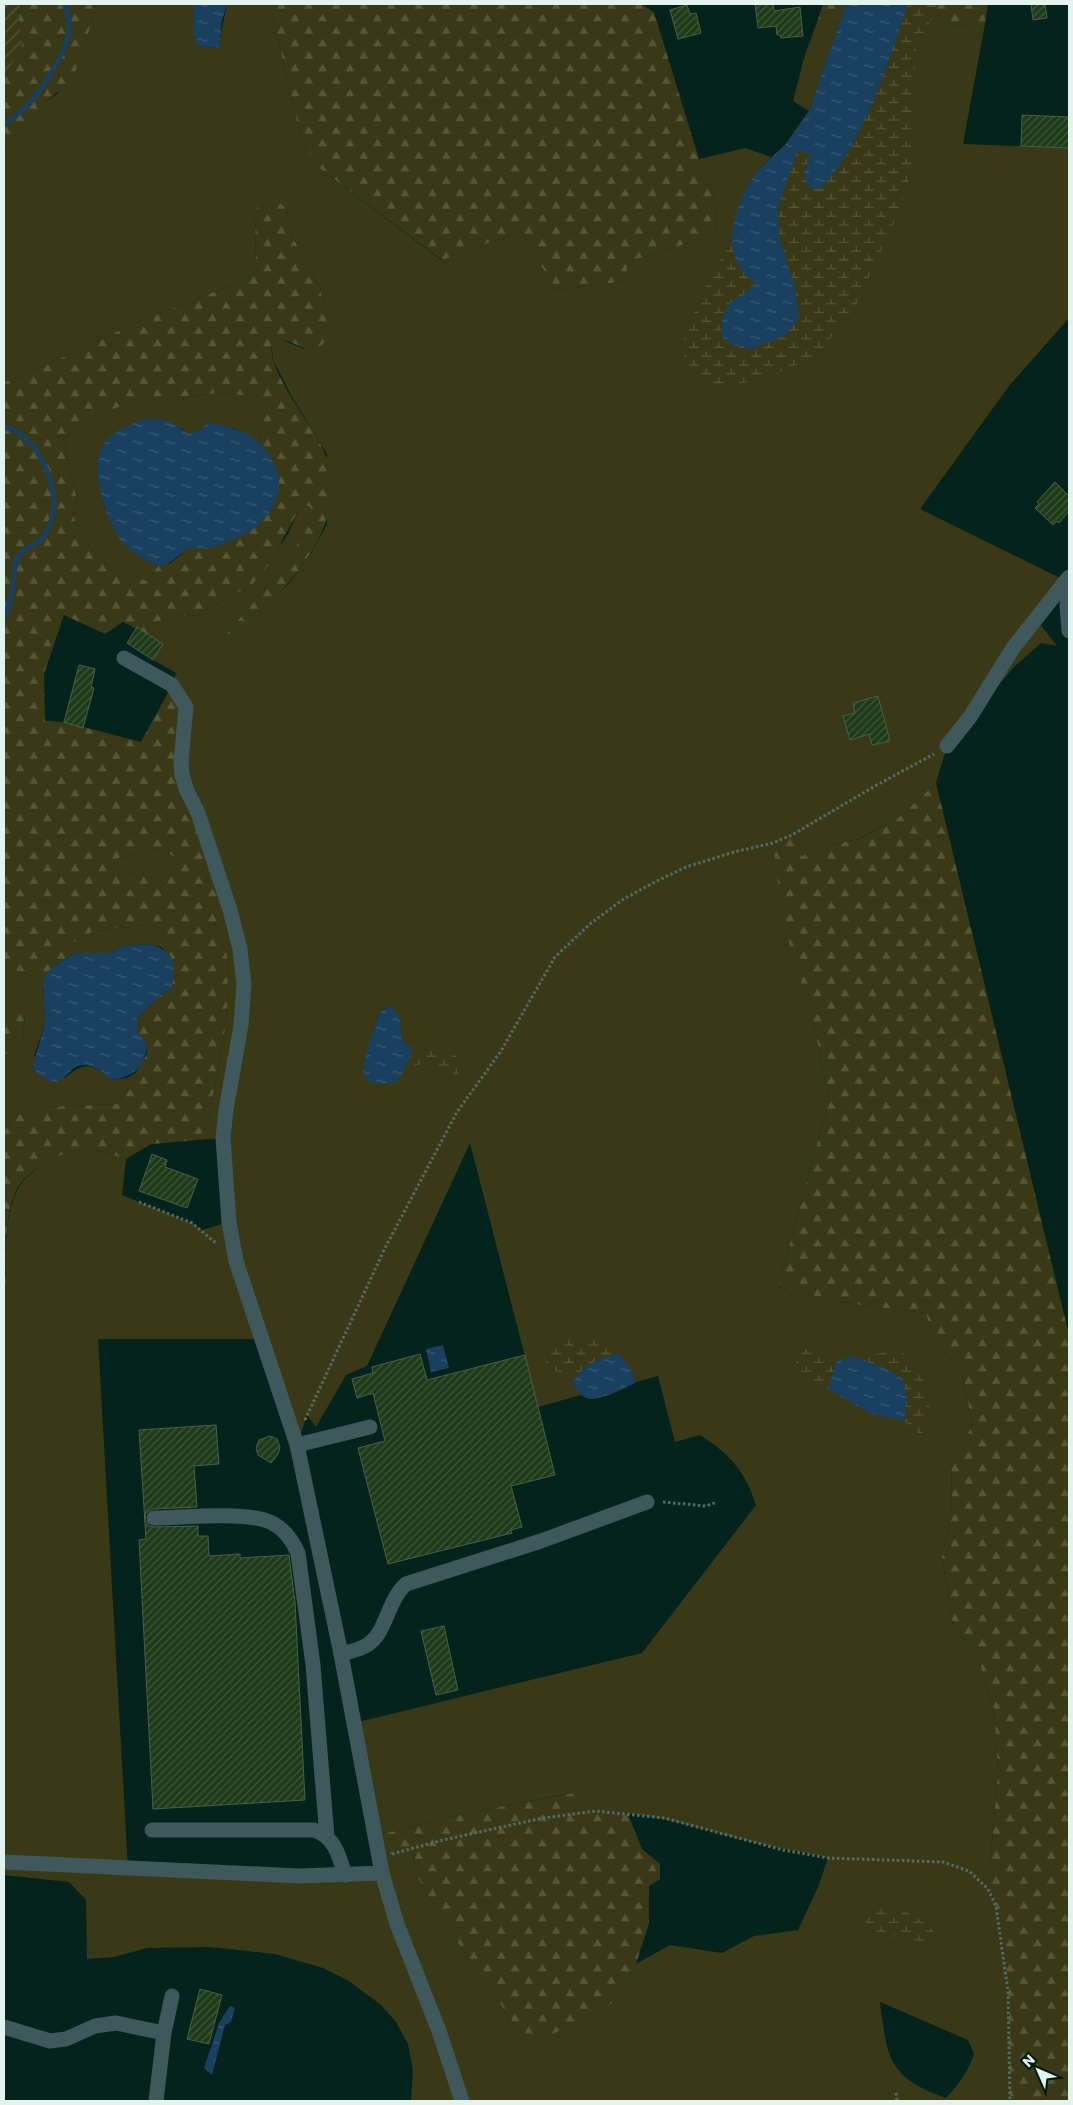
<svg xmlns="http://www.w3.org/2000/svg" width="1073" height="2105" font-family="Poppins,sans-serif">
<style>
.green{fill:#3a3917;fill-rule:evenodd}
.forest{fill:url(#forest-firs);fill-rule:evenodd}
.wetland{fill:url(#wetland-marsh)}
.garden{fill:url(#garden-furrows)}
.water{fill:url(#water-ripples)}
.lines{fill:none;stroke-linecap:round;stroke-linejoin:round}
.stream{stroke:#19405e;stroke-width:5}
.building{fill:url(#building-hatch);stroke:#4d5e4a}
.path{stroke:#526c66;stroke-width:3;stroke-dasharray:2.5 2.5;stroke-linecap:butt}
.minor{stroke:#3f585c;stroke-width:15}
</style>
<defs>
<pattern id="forest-firs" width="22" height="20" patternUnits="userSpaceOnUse" patternTransform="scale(1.25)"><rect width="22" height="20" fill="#3a3917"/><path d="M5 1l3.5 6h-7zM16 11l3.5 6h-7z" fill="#565639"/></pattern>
<pattern id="wetland-marsh" width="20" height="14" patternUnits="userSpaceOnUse" patternTransform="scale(1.25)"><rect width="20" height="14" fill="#3a3917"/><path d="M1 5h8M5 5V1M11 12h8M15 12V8" fill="none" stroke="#565639"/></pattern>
<pattern id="garden-furrows" width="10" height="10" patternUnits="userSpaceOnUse" patternTransform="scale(1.25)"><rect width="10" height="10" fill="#3a3917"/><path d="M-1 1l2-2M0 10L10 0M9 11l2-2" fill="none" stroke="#565639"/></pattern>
<pattern id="water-ripples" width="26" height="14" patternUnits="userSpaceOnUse" patternTransform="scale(1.25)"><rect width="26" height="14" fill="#19405e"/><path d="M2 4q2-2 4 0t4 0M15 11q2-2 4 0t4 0" fill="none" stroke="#3a5c75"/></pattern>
<pattern id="building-hatch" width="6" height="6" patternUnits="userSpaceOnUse" patternTransform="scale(1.25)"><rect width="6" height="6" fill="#1e3b19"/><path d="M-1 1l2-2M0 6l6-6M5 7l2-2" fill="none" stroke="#3f583b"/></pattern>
</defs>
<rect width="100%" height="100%" fill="#04231c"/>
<g class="green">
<path d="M95 4H194L197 46 218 48 227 4H270L301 140 318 167 441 260 521 231 555 290 627 281V262L715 235 716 204 699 159 745 148 771 157 757 171 744 192 924 4 951 24 984 29 963 144 1069 148V318L1009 386 920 509 1066 581 1037 620 1057 646 1041 643 1014 667 947 746 936 783 897 819 858 839 829 845 802 856 813 1020 829 1100 778 1287 845 1303 925 1313 940 1348 961 1371 973 1425 951 1459 952 1508 942 1557 953 1625 978 1658 994 1709 998 1772 988 1889 993 1897 1000 1922 1008 1991 1010 2101H411L413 2070 408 2044 396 2022 381 2005 349 1981 323 1968 275 1954 210 1947 147 1948 114 1957 87 1959 86 1900 69 1882 4 1875V1288L6 1287C5 1260 4 1214 18 1189 28 1170 60 1152 81 1149 91 1147 115 1156 126 1159L122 1195 192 1223 202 1230 229 1222 222 1138 198 1140 208 1123 225 1030 228 994 227 954 215 922 187 791 172 685 176 673 153 660 163 644 150 636 158 622 174 616 197 615 252 585 288 534 302 503 310 508 293 555 224 637 230 644 290 582 311 553 327 525V454L291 395 273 360 271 341 280 339 304 349 336 321 324 306 320 288 293 238 285 207 255 211 256 270 244 280 137 322 25 375 4 382V147L43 104 58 93 92 22ZM391 1006C412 1033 395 1055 383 1082H370L367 1048 380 1010ZM470 1143 538 1407 581 1395 572 1385 630 1368 636 1382 658 1376 675 1442 700 1435C730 1454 745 1471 756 1505L642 1653 354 1723 375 1836 476 1811 573 1793 576 1813C641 1807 691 1827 753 1842 777 1849 804 1851 828 1858L818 1887 798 1930 754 1936 722 1953 670 1945 636 1964 613 2003 520 2033 444 1923 414 1871 415 1848 379 1857 382 1873 128 1869 98 1339H262L297 1445 307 1415 316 1427 346 1375 367 1366ZM880 2002 968 2040 974 2054C968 2072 959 2084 946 2098 889 2078 887 2059 880 2002Z"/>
<path d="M818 19 839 24 809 111 793 101 804 58Z"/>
<path d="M220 393 252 396 264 406V421L258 442 234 428 200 430 189 434 181 428 99 456 98 473 104 507 144 559 158 566 147 581C100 566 95 560 73 516L77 500 64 445 77 422 147 397H177Z"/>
<path d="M157 848 177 858 167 883 122 871H108L107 861Z"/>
<path d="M143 925 158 937 161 947 148 944 123 946 109 953H75L70 944 94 931Z"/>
<path d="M4 966 43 980 45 1023 34 1056 65 1078C85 1060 92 1064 112 1080L127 1078 137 1072 117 1104 45 1107 15 1116 4 1132V1056L23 1037 25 1015 4 1014Z"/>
</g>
<g class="forest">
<path d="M20 4H95L92 22 73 79 43 104 4 147V81L22 43 18 14Z"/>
<path d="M270 4H641L654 12 699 159 716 204 715 235 627 262V281L555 290 521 231 442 260 318 167 301 140Z"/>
<path d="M823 4H846L839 24 818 19Z"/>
<path d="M924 4H988L984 29 951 24Z"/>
<path d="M262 196 274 199 285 207 293 238 320 288 324 306 336 321C312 377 303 333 271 341 272 347 271 354 273 360 280 383 303 415 316 436 367 519 283 589 230 644L224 637 293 555 310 507 302 504 270 563 252 585 197 615 174 616 158 622 150 636 123 622 105 634 64 615 44 674 45 721 64 722 141 742 172 685 178 691 181 761 230 910 215 922 227 954 228 994 225 1030 208 1123 198 1140 151 1144 126 1159C115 1156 91 1147 81 1149 60 1153 27 1170 17 1189 4 1214 5 1260 6 1288H4V1132L15 1116 45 1107 117 1104 147 1054V1043L138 1033 137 1019 160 995 171 989V957L161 947 158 937 143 925 94 931 70 944 75 953 52 967 43 980 4 966V382L25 375 137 322 244 280 256 270 255 211ZM220 393 251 396 264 406V421L258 442 272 461 196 546 185 551 171 563 158 566 147 581C100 566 95 560 73 516L77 500 64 445 77 422 147 397H177ZM157 848 177 858 167 883 122 871H108L107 861Z"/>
<path d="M936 783 1069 1335V2101H1010L1008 1991 1000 1922 993 1897 988 1889 998 1772 994 1709 978 1658 953 1625 942 1557 952 1508 951 1459 973 1425 961 1371 940 1348 925 1313 845 1303 778 1287 829 1100 813 1020 783 923 773 843 792 835 802 856 829 845 859 839 897 819Z"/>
<path d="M4 1014H25L23 1037 4 1056Z"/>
<path d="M574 1793 576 1813 596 1811 628 1814 642 1849 660 1864V1879L649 1886V1923L636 1964 613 2003 551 2035 520 2033 444 1923 414 1871 415 1848 379 1857 375 1836 476 1811Z"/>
</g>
<g class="wetland">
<path d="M846 4H939L916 50 911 142 912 172 893 225 856 305 816 357 759 381 710 386 685 371 684 338 701 296 731 240 744 192 757 171 785 145 809 111Z"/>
<path d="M391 1006 399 1017 402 1040C427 1062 447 1035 464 1067L457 1075 427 1063 406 1067 396 1083H370L363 1073 367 1048 380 1011Z"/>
<path d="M555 1338H593L619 1353 630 1368 636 1382C626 1388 602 1399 591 1399 582 1398 577 1390 572 1385L574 1377 547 1368 543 1351Z"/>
<path d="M810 1347 836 1362 852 1356 902 1351 923 1379 930 1404 922 1436 904 1421 871 1414 795 1371 797 1354Z"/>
<path d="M881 1902C905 1912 919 1914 937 1935V1942L922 1945 897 1937 871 1935 865 1921 874 1903Z"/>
</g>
<path class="garden" d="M4 4H20L18 14 22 43 4 81Z"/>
<g class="water">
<path d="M194 4H227L222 20 219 48 197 46 193 33Z"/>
<path d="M846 4H908C888 61 863 146 820 189L809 188 804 174 810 154 797 151 778 207 779 237 795 289 799 318 784 336 751 349 733 345 722 337C719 303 733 302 756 284L745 275 736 261 731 240 736 213 744 192 757 171 785 145 809 111Z"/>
<path d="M147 418 169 421 189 434 200 430 208 422C225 426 245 430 258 442 289 470 284 506 252 530 241 537 223 545 209 548 201 550 196 546 187 550 175 556 175 563 158 566 147 561 135 555 126 546 107 528 87 465 104 443 113 430 133 424 147 418Z"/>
<path d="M148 944C174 950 178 965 171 989L160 995 137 1019 138 1033 147 1043C146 1067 134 1077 111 1080 104 1074 95 1065 84 1065 63 1065 65 1101 32 1068L45 1023 43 980 52 967 75 953H109L123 946Z"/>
<path d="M391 1006 399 1017 402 1040 412 1049 406 1067 396 1083H370L363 1073 367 1048 380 1011Z"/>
<path d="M443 1345 449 1368 431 1372 426 1349Z"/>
<path d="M619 1353 630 1368 636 1382C626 1388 602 1399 591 1399 582 1398 577 1390 572 1385 579 1365 600 1359 619 1353Z"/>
<path d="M852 1356 876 1364 902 1378 907 1398 904 1421 871 1414 828 1389 836 1362Z"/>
<path d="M230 2006 235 2008 231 2022 225 2025 212 2075 204 2068 219 2023Z"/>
</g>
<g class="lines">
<g class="stream">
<path d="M4 123C30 112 65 58 69 30 70 23 68 10 64 4"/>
<path d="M4 428C14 427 23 436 29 442 51 464 64 512 42 538 34 547 22 547 17 559 13 569 14 580 12 590 11 600 7 610 4 619"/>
</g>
</g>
<g class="building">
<path d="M755 4H773L774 11 800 7 803 36 781 38 780 35H777L776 26 758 28Z"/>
<path d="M1031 4H1045L1047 18 1033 20Z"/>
<path d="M687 5 690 14 696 13 701 33 678 39 670 10Z"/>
<path d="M1022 115 1069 117V148L1021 146Z"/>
<path d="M1055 482 1069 496V511L1059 523 1057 521 1053 525 1035 508 1039 504 1037 502Z"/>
<path d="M137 627 163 644 153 660 127 643Z"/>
<path d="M79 665 95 669 91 687 94 688 83 728 64 722Z"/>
<path d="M878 696 890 741 872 745 869 734 850 740 843 716 855 713 853 703Z"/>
<path d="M152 1154 167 1160 165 1167 198 1179 187 1208 139 1191Z"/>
<path d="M420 1354 427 1380 525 1355 555 1475 511 1486 522 1527 511 1530 512 1533 388 1564 358 1448 385 1441 373 1393 357 1398 352 1379 373 1373 372 1367Z"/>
<path d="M216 1425 219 1464 194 1466 197 1507 153 1509 146 1513 145 1519 149 1526 154 1527 198 1526V1536H208L209 1556 240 1554V1558L289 1555 295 1602 305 1800 153 1809 139 1540 146 1539 139 1430Z"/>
<path d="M270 1436 277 1439 280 1447 278 1454 271 1463 258 1455 256 1448 259 1440Z"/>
<path d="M444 1626 458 1690 436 1695 421 1631Z"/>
<path d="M200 1989 222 1995 209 2044 187 2039Z"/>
</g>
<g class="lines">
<g class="path">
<path d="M139 1202 192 1223 217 1244"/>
<path d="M305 1420 385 1248 457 1112 501 1051 555 957 590 924 622 900 653 883 686 867 734 852 773 843 792 835 875 786 934 754"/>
<path d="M663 1502 706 1506 717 1502"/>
<path d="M392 1854 443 1840 543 1818 596 1811 664 1818 783 1850 828 1858 943 1862 969 1871 988 1889 996 1906 1008 1991 1010 2101"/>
<path d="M896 2093 897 2101"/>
</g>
<g class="minor">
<path d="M1069 582 1067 606 1069 631"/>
<path d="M947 746 970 717 1013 648 1069 577"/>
<path d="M297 1445 370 1427"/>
<path d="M154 1518C183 1518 251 1510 274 1524 285 1530 293 1542 298 1553L313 1665 327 1837"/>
<path d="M341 1654C349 1652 359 1650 367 1645 386 1634 388 1599 406 1584L541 1541 647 1502"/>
<path d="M152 1830H314C335 1837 339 1856 345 1875"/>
<path d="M4 1862 299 1876 382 1873 341 1654 297 1445 236 1261 229 1222 223 1138 226 1110 241 1025 244 984 240 949 230 910 198 813 187 791 182 775 181 761 186 707 172 685 124 658"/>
<path d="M382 1873 397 1924 439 2031 462 2101"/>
<path d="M4 2027 50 2041 66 2039 95 2026 116 2023 164 2033"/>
<path d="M156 2101 164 2033 172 1996"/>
</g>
</g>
<rect width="1073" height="2105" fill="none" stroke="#e3f4ef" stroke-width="10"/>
<g transform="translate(1038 2070) rotate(315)" stroke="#001913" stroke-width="4" paint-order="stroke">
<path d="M0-4L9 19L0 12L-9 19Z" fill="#e3f4ef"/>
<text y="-8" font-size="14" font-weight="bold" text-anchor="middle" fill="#e3f4ef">N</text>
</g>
</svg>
